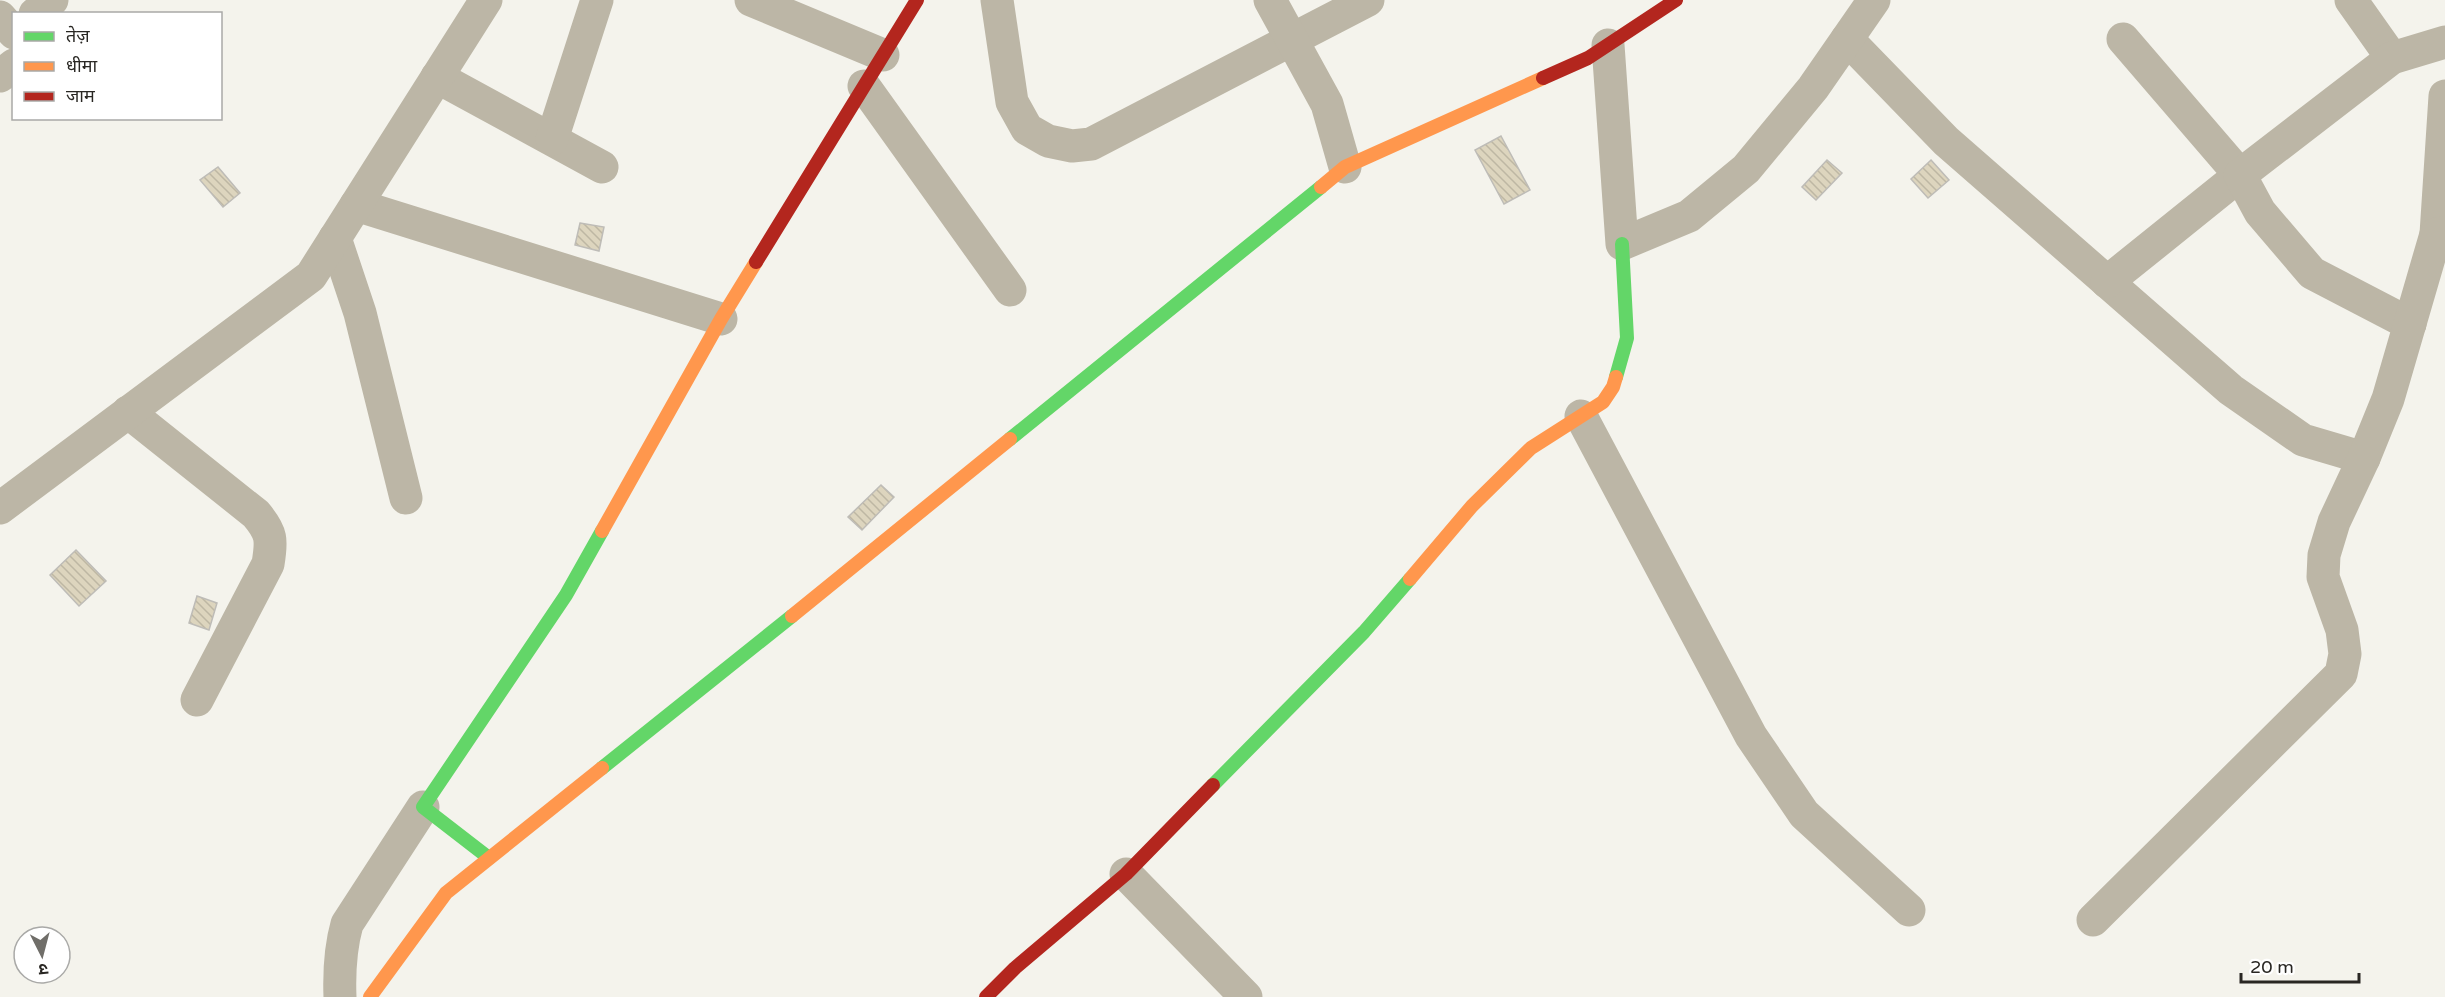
<svg xmlns="http://www.w3.org/2000/svg" width="2445" height="997" font-family="'Varela Round','Noto Sans Devanagari',sans-serif">
<style>
.building{fill:url(#building-back-hatch);stroke:#bebcb7;stroke-width:1.5}
.lines{fill:none;stroke-linecap:round;stroke-linejoin:round}
.street{stroke:#bcb6a6;stroke-width:33}
.fast{stroke:#63d668;stroke-width:14}
.slow{stroke:#ff974d;stroke-width:14}
.jam{stroke:#b3261e;stroke-width:14}
</style>
<defs>
<pattern id="building-back-hatch" width="6" height="6" patternUnits="userSpaceOnUse" patternTransform="scale(1.5)"><rect width="6" height="6" fill="#ddd5be"/><path d="M-1 5l2 2M0 0l6 6M5-1l2 2" fill="none" stroke="#beb7a3"/></pattern>
</defs>
<rect width="100%" height="100%" fill="#f4f3ec"/>
<g class="building">
<path d="M1501 136 1530 190 1504 204 1475 150Z"/>
<path d="M1827 160 1842 173 1816 200 1802 187Z"/>
<path d="M1931 160 1949 180 1928 198 1911 179Z"/>
<path d="M218 167 240 193 223 207 200 180Z"/>
<path d="M580 223 604 227 599 251 575 245Z"/>
<path d="M881 485 894 497 862 530 848 517Z"/>
<path d="M76 550 106 581 79 606 50 575Z"/>
<path d="M197 596 217 603 209 630 189 623Z"/>
</g>
<g class="lines">
<g class="street">
<path d="M751 0 883 55"/>
<path d="M997 0 1012 102 1027 129 1048 141 1072 146 1091 144 1368 0"/>
<path d="M1270 0 1327 104 1345 167"/>
<path d="M2351 0 2392 58"/>
<path d="M35 14 52 0"/>
<path d="M0 17 14 33"/>
<path d="M1847 39 1946 141 2231 390 2303 440 2364 458"/>
<path d="M1608 45 1622 244 1689 216 1746 169 1813 88 1874 0"/>
<path d="M0 76 14 65"/>
<path d="M437 77 602 167"/>
<path d="M864 86 1010 290"/>
<path d="M552 139 597 0"/>
<path d="M356 205 721 319"/>
<path d="M2436 234 2445 96"/>
<path d="M335 238 360 313 406 498"/>
<path d="M2107 282 2240 175 2123 39"/>
<path d="M2410 324 2312 273 2260 212 2240 175 2392 58 2445 42"/>
<path d="M128 412 256 514C272 533 272 540 268 564L197 700"/>
<path d="M1581 416 1751 736 1804 814 1909 910"/>
<path d="M0 508 311 276 486 0"/>
<path d="M1126 874 1246 997"/>
<path d="M2093 920 2341 674 2345 654 2342 630 2323 577 2324 555 2334 522 2364 458 2388 399 2436 234 2445 233"/>
<path d="M340 997C339 971 340 949 347 924L423 807"/>
</g>
<g class="fast">
<path d="M1616 377 1627 338 1622 244"/>
<path d="M1010 439 1321 187"/>
<path d="M602 768 792 616"/>
<path d="M1213 785 1364 632 1410 579"/>
<path d="M489 858 423 807 566 595 602 531"/>
</g>
<g class="slow">
<path d="M1321 187 1345 167 1543 78"/>
<path d="M602 531 721 319 756 262"/>
<path d="M1410 579 1472 506 1531 448 1603 402 1613 387 1616 377"/>
<path d="M792 616 1010 439"/>
<path d="M370 997 446 893 602 768"/>
</g>
<g class="jam">
<path d="M1543 78 1588 58 1676 0"/>
<path d="M756 262 917 0"/>
<path d="M986 997 1015 968 1126 874 1213 785"/>
</g>
</g>
<rect x="12" y="12" width="210" height="108" fill="#ffffff" stroke="#a9a9a7" stroke-width="1.5"/>
<rect x="24" y="32" width="30" height="9" fill="#63d668" stroke="#a9a9a7" stroke-width="1.5"/>
<text x="66" y="42" font-size="18" fill="#292723">तेज़</text>
<rect x="24" y="62" width="30" height="9" fill="#ff974d" stroke="#a9a9a7" stroke-width="1.5"/>
<text x="66" y="72" font-size="18" fill="#292723">धीमा</text>
<rect x="24" y="92" width="30" height="9" fill="#b3261e" stroke="#a9a9a7" stroke-width="1.5"/>
<text x="66" y="102" font-size="18" fill="#292723">जाम</text>
<g transform="translate(42 955) rotate(174)"><circle r="28" fill="#ffffff" stroke="#a9a9a7" stroke-width="1.5"/>
<path d="M0-4.5L10 22L0 15L-10 22Z" fill="#706e69"/>
<text y="-9" font-size="16" font-weight="bold" text-anchor="middle" fill="#292723">उ</text>
</g>
<path d="M2241 973v9h118v-9" fill="none" stroke="#292723" stroke-width="3"/>
<text x="2250" y="973" font-size="18" fill="#292723" stroke="#ffffff" stroke-width="4.5" paint-order="stroke">20 m</text>
</svg>
